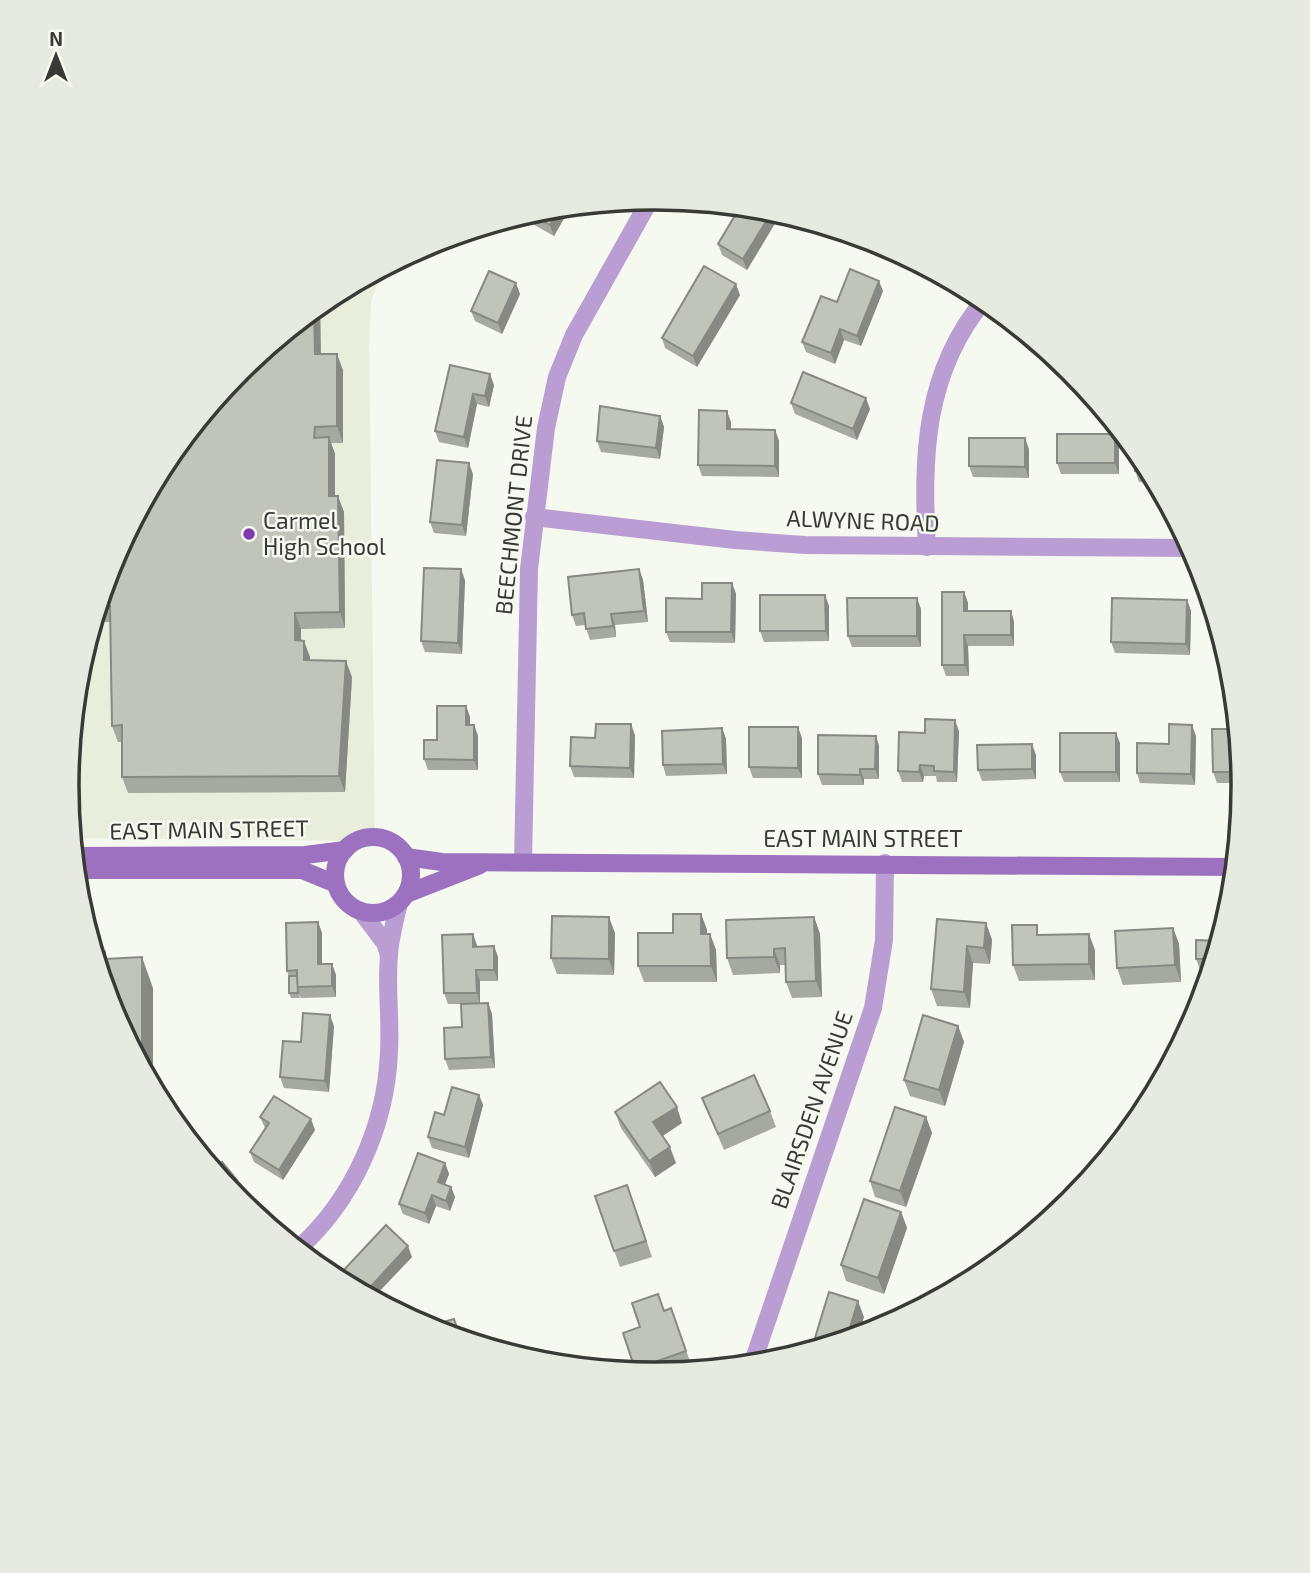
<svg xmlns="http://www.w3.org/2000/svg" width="1310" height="1573" font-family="'Exo 2',sans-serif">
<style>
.built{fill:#e9eedc}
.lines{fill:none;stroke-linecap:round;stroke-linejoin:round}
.street{stroke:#ba9ed3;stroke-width:18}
.secondary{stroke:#9c71bf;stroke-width:18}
.wall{fill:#a6a99f}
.shaded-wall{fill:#878982}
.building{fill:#c1c4b9;stroke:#878982;stroke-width:2}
.poi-dot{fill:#7f3aad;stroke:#f6f9ef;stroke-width:2.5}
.labels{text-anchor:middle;stroke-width:5;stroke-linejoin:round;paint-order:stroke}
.street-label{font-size:23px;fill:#393a36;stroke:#f6f9ef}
.poi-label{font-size:23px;fill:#393a36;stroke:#f6f9ef;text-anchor:start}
.rim{fill:none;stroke:#393a36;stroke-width:3.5}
</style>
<rect width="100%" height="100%" fill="#f6f9ef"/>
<path class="built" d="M383 268 371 302 369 343 375 841 72 838 67 787 78 671 111 561 166 459 239 370 328 297Z"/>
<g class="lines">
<g class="street">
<path d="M534 517 735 540 805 545 1191 548"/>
<path d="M927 547C922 456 924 372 985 299"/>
<path d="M523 862 529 569 546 428 557 377 574 335 651 198"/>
<path d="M361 911 385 943 389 955"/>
<path d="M297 1250C353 1200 386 1126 389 1052 391 1020 386 987 389 955 390 938 395 920 399 903"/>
<path d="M752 1365 873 1008 884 940 885 863"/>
</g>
<g class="secondary">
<circle cx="373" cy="875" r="38"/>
<path d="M73 856 305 855 345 850"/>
<path d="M406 857 442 862 1236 867"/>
<path d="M75 870H302L336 884"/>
<path d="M406 894 480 865"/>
</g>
</g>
<g class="wall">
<path d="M720 204 770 209 779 212 780 215 747 270 722 255 718 244 734 218 722 211Z"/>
<path d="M571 206 554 236 522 218 521 215 541 209Z"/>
<path d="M883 291 861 346 844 340 835 364 806 352 802 342 837 302Z"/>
<path d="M520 294 502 334 475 321 471 311Z"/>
<path d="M740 295 697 367 665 348 662 338Z"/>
<path d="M320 304 321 354 343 370V443H331L335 454V496L344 512 345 628 301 629V640L304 641 310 660 352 677 345 792 128 793 122 777V742H118L112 726 110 622H93L111 561Z"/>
<path d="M450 365 494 385 489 407 477 404 468 448 439 442 435 431Z"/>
<path d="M791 403 870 409 857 440 795 414Z"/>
<path d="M660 416 664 427 660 459 601 452 597 441Z"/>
<path d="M731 422V429L775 430 779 441V477L702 476 698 465Z"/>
<path d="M1115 434 1119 445V474H1061L1057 463Z"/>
<path d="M1029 449V478L973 477 969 466Z"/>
<path d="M1145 460 1156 482H1139L1135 471Z"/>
<path d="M473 474 466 536 434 533 430 522Z"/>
<path d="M639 569 643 580 648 622 615 625 616 637 590 640 585 625 576 626 572 615Z"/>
<path d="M465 580 462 654 425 652 421 641Z"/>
<path d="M732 583 736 594 735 643 670 642 666 632 702 599Z"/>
<path d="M964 592 968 603V611H1011L1014 622V646H968L969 676H946L942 665Z"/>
<path d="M1187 600 1191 611 1190 655 1115 653 1111 642Z"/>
<path d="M829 606V641L764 642 760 631Z"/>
<path d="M921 609V647H852L848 636Z"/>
<path d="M1214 610 1222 639H1217L1213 628Z"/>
<path d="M466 706 470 717V725H474L478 736V770H428L424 759 437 740Z"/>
<path d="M722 728 726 739 727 774 666 776 663 765Z"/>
<path d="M1237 729 1243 783H1217L1213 772Z"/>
<path d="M959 731 957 782H937L936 776H924L923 782H902L898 771 925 733Z"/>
<path d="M635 735 634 778 574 777 570 766 595 738Z"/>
<path d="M876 736 879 746V779H864V785H822L818 774Z"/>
<path d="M1196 736 1195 785 1140 783 1137 773 1169 744Z"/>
<path d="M802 738V778H753L749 767Z"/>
<path d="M1120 743V782H1064L1060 772Z"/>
<path d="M1036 755V779L982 781 978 770Z"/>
<path d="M701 914 707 930V934H710L716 950 717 982H644L638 966 673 933Z"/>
<path d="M814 917 820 934 822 997 792 998 786 982 785 965H780V973L733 975 727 958Z"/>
<path d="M318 922 322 933V964H332L336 975V997L301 998 299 994 300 998H291L289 993V976L287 971Z"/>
<path d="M986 923 992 940 990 964 973 963 970 1008 937 1006 931 989Z"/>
<path d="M1173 928 1179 944 1181 982 1123 985 1117 968Z"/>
<path d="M615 933 614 975 557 974 551 958Z"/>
<path d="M1040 935 1095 950V980L1019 981 1013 965Z"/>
<path d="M1220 941 1210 975H1202L1196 959Z"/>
<path d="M477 945V947L494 946 498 957V981H480V1003H488L492 1014 495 1068 449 1070 445 1059 462 1027 476 1004H448L444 993Z"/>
<path d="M334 1026 329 1092 284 1088 280 1077Z"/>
<path d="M958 1026 964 1042 945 1106 910 1096 904 1080Z"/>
<path d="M479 1095 483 1105 469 1158 432 1148 428 1137Z"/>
<path d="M702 1098 770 1111 776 1127 724 1150Z"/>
<path d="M615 1112 682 1123 663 1136 676 1163 655 1177 621 1128Z"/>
<path d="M260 1117 315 1130 283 1180 254 1162 250 1152 265 1128Z"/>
<path d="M926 1117 932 1133 906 1207 875 1197 870 1181Z"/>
<path d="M445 1163 449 1174 445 1184 451 1187 455 1197 450 1211 436 1206 429 1224 403 1214 399 1204Z"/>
<path d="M595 1196 633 1201 652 1257 620 1267Z"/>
<path d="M901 1212 907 1228 884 1294 846 1281 841 1265Z"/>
<path d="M412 1257 372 1299 349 1287 345 1283 341 1273Z"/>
<path d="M671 1308 692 1367 675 1373 655 1375 637 1373 623 1333 640 1327 664 1311Z"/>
</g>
<g class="shaded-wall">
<path d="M571 206 554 236 550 225 560 207Z"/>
<path d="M773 210 779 212 780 215 747 270 743 259Z"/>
<path d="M879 281 883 291 861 346 857 336Z"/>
<path d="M516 283 520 294 502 334 498 323Z"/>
<path d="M736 284 740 295 697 367 693 356Z"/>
<path d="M320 304 321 370 315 354 314 308Z"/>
<path d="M840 329 844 340 835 364 831 353Z"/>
<path d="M337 354 343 370V443L337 426Z"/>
<path d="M490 374 494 385 489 407 485 396Z"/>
<path d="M473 394 477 404 468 448 464 437Z"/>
<path d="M866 398 870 409 857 440 853 429Z"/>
<path d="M727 411 731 422V440L727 429Z"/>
<path d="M660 416 664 427 660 459 656 448Z"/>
<path d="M775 430 779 441V477L775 466Z"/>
<path d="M1115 434 1119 445V474L1115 463Z"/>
<path d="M329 437 335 454V512L329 496Z"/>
<path d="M1025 438 1029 449V478L1025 467Z"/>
<path d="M469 463 473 474 466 536 462 525Z"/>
<path d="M338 496 344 512 345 628 340 612Z"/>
<path d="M461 569 465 580 462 654 458 643Z"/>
<path d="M639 569 643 580 648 622 644 611Z"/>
<path d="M732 583 736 594 735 643 731 632Z"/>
<path d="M964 592 968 603V622L964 611Z"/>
<path d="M825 595 829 606V641L826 631Z"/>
<path d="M917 598 921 609V647L917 636Z"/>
<path d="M1187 600 1191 611 1190 655 1186 644Z"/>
<path d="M1011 611 1014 622V646L1011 635Z"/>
<path d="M295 613 301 629V656L295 640Z"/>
<path d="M611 614 615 625 616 637 613 626Z"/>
<path d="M964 635 968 646 969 676 965 665Z"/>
<path d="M304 641 310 657V676L304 660Z"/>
<path d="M346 661 352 677 345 792 339 776Z"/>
<path d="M466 706 470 717V736L466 725Z"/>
<path d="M955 720 959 731 957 782 954 772Z"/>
<path d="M631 724 635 735 634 778 630 768Z"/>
<path d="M474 725 478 736V770L474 760Z"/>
<path d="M1192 725 1196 736 1195 785 1191 774Z"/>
<path d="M798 727 802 738V778L798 768Z"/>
<path d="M722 728 726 739 727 774 723 764Z"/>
<path d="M1116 733 1120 743V782L1116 772Z"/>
<path d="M876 736 879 746V779L875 769Z"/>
<path d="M1032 744 1036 755V779L1032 769Z"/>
<path d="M920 765 924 776 923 782 919 772Z"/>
<path d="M860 769 864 779V785L860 775Z"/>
<path d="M701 914 707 930V950L701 934Z"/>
<path d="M609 917 615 933 614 975 609 959Z"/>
<path d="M814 917 820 934 822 997 816 981Z"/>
<path d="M318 922 322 933V975L318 964Z"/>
<path d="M986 923 992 940 990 964 984 948Z"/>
<path d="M1173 928 1179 944 1181 982 1175 965Z"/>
<path d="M473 934 477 945V958L473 947Z"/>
<path d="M710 934 716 950 717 982 711 966Z"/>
<path d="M1089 934 1095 950V980L1089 964Z"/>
<path d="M494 946 498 957V981L494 970Z"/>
<path d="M967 946 973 963 970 1008 964 992Z"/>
<path d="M774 949 780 965V973L774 957Z"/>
<path d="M142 957 153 988V1090L142 1070Z"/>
<path d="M332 964 336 975V997L332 986Z"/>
<path d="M476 970 480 981V1004L477 993Z"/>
<path d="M488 1003 492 1014 495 1068 491 1057Z"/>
<path d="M330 1015 334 1026 329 1092 325 1081Z"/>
<path d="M958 1026 964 1042 945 1106 939 1090Z"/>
<path d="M479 1095 483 1105 469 1158 465 1147Z"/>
<path d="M677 1107 682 1123 659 1138 653 1122Z"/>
<path d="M926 1117 932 1133 906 1207 900 1191Z"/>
<path d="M311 1119 315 1130 283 1180 279 1170Z"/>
<path d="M670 1147 676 1163 655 1177 649 1161Z"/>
<path d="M445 1163 449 1174 442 1192 438 1182Z"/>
<path d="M237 1180 241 1191 234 1197 227 1188Z"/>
<path d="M451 1187 455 1197 450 1211 446 1201Z"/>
<path d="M432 1195 436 1206 429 1224 425 1213Z"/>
<path d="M901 1212 907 1228 884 1294 878 1278Z"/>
<path d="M408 1246 412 1257 372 1299 364 1295V1294Z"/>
<path d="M858 1301 864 1317 858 1337 848 1334Z"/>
</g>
<g class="building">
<path d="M727 205 773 210 743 259 718 244 737 212Z"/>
<path d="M560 207 550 225 529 213 541 209Z"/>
<path d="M704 266 736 284 693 356 662 338Z"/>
<path d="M850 269 879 281 857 336 840 329 831 353 802 342 821 296 837 302Z"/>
<path d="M489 271 516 283 498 323 471 311Z"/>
<path d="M314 308 315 354H337V426L315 427 314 438 329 437V496H338L340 612 295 613V640L304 641V660L346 661 339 776 122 777V725L112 726 110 606H98L111 561 166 459 239 370Z"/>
<path d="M450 365 490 374 485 396 473 394 464 437 435 431Z"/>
<path d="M803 372 866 398 853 429 791 403Z"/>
<path d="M600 406 660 416 656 448 597 441Z"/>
<path d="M699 410 727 411V429L775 430V466L698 465Z"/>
<rect x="1057" y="434" width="58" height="29"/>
<path d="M969 438H1025V467L969 466Z"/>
<path d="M1134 447 1145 460 1150 471H1135Z"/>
<path d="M437 460 469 463 462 525 430 522Z"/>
<path d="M424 568 461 569 458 643 421 641Z"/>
<path d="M639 569 644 611 611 614 613 626 586 629 584 613 572 615 568 577Z"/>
<path d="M702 583H732L731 632H666V598L702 599Z"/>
<path d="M942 592H964V611H1011V635H964L965 665H942Z"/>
<path d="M760 595H825L826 631H760Z"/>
<path d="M847 598H917V636H848Z"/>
<path d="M1112 598 1187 600 1186 644 1111 642Z"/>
<path d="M1214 610 1219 628H1213Z"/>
<path d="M437 706H466V725H474V760L424 759V740H437Z"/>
<path d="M925 719 955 720 954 772 934 771V766L920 765 919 772 898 771 899 732 925 733Z"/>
<path d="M596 724H631L630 768 570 766 571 737 595 738Z"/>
<path d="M1169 724 1192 725 1191 774 1137 773V743L1169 744Z"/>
<path d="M749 727H798V768L749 767Z"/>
<path d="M722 728 723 764 663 765 662 731Z"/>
<path d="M1212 729H1237L1238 742H1239L1242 772H1213Z"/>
<rect x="1060" y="733" width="56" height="39"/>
<path d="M818 735 876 736 875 769H860V775L818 774Z"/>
<path d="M1032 744V769L978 770 977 745Z"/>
<path d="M673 914H701V934H710L711 966H638V933H673Z"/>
<path d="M552 916 609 917V959L551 958Z"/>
<path d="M814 917 816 981 786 982 785 948 774 949V957L727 958 726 920Z"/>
<path d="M937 919 986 923 984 948 967 946 964 992 931 989Z"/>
<path d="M318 922V964H332V986L297 987V970L287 971 286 923Z"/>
<path d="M1012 925H1037V935L1089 934V964L1013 965Z"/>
<path d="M1173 928 1175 965 1117 968 1115 931Z"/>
<path d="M473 934V947L494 946V970H476L477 993H444L442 935Z"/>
<path d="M1196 940 1220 941 1215 959H1196Z"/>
<path d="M93 952H105V959L142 957V1070L111 1011Z"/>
<path d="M289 976H297L298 993H289Z"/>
<path d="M488 1003 491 1057 445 1059 444 1028 462 1027 461 1004Z"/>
<path d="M303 1013 330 1015 325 1081 280 1077 283 1041 301 1042Z"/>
<path d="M923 1015 958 1026 939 1090 904 1080Z"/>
<path d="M754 1075 770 1111 718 1134 702 1098Z"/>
<path d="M660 1082 677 1107 653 1122 670 1147 649 1161 615 1112Z"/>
<path d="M452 1087 479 1095 465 1147 428 1137 435 1112 444 1115Z"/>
<path d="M274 1096 311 1119 279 1170 250 1152 269 1123 260 1117Z"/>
<path d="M895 1107 926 1117 900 1191 870 1181Z"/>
<path d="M418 1153 445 1163 438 1182 451 1187 446 1201 432 1195 425 1213 399 1204Z"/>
<path d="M222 1162 237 1180 227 1188 212 1170Z"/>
<path d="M627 1185 646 1241 614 1251 595 1196Z"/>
<path d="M864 1199 901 1212 878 1278 841 1265Z"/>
<path d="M386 1225 408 1246 364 1294 341 1273Z"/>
<path d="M829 1292 858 1301 848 1334 858 1337 811 1351Z"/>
<path d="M658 1294 664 1311 671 1308 686 1351 635 1369 623 1333 640 1327 632 1303Z"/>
<path d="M454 1319 461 1340 431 1330 429 1326Z"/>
</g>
<circle class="poi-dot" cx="249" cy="534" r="7"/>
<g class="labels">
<g class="street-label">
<text transform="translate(514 515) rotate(-84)" y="8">BEECHMONT DRIVE</text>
<text transform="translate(863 521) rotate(2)" y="8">ALWYNE ROAD</text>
<text transform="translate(209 830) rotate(-1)" y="8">EAST MAIN STREET</text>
<text x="863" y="847">EAST MAIN STREET</text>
<text transform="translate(812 1110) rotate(-71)" y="8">BLAIRSDEN AVENUE</text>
</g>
<g class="poi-label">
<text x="263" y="529">Carmel<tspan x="263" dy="26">High School</tspan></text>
</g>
</g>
<path d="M0 0H1310V1573H0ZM79 786a576 576 0 1 1 1152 0a576 576 0 1 1-1152 0Z" fill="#e7eae0" fill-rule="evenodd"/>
<path class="rim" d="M79 786a576 576 0 1 1 1152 0a576 576 0 1 1-1152 0Z"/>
<g transform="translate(56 56)" stroke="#f6f9ef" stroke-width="5" paint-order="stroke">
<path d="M0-5L12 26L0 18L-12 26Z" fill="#393a36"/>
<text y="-10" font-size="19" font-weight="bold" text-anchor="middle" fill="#393a36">N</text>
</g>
</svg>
